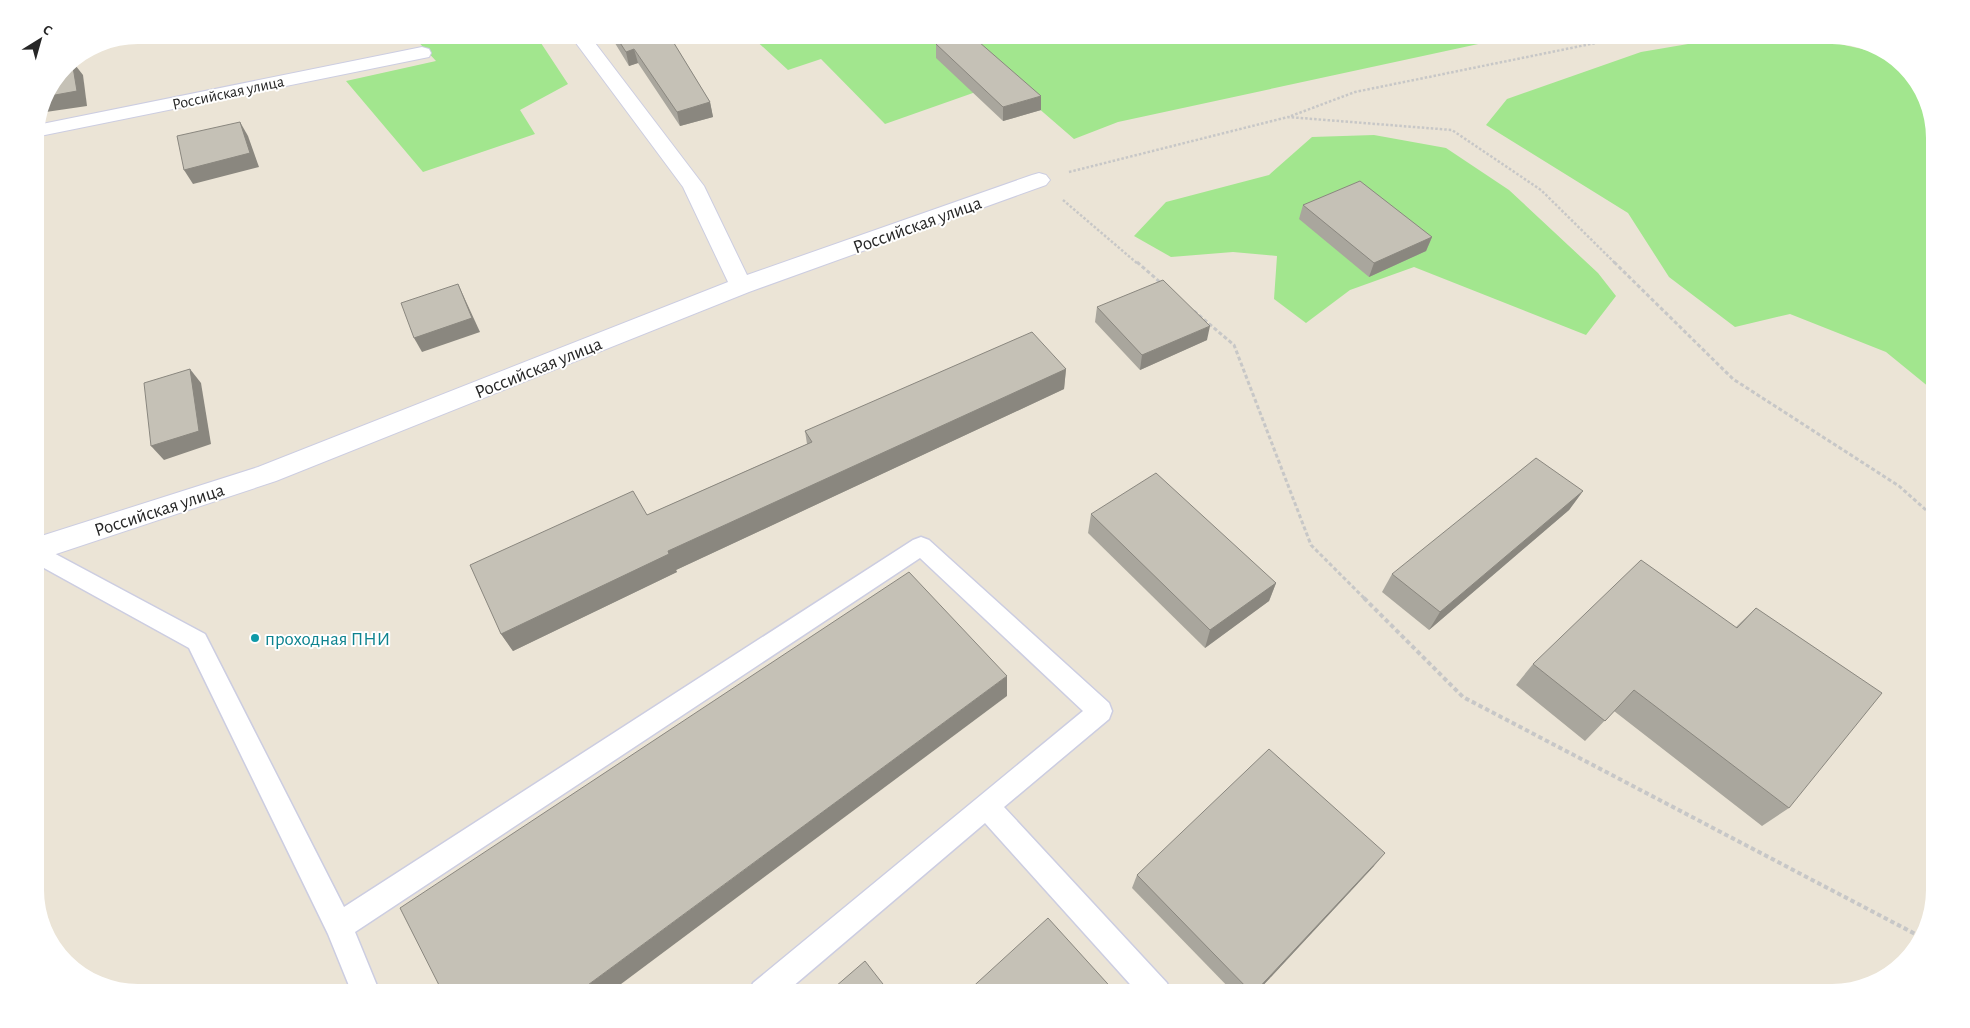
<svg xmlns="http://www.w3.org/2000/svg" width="1970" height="1028" font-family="'Alegreya Sans',sans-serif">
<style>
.green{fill:#a2e68e}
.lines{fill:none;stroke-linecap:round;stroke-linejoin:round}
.service-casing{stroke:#cccde1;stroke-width:3}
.minor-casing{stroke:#cccde1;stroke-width:2}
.path-far2{stroke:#c7c7c7;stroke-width:2.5;stroke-dasharray:2.5 2;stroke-linecap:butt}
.path-far1{stroke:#c7c7c7;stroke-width:3;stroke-dasharray:4 2.5;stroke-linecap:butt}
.path{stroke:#c7c7c7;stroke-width:4;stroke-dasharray:4.5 3;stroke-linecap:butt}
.service{fill:#fff;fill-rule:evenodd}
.minor{fill:#fff;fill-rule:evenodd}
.wall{fill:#a9a69d}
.shaded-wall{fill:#8a877f}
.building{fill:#c5c1b6;stroke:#8a877f}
.culture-dot{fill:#0f9aa8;stroke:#fff;stroke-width:2}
.labels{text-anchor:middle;stroke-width:4;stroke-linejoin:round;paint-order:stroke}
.far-street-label{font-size:16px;fill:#262626;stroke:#fff}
.street-label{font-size:19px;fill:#262626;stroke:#fff}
.culture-label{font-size:19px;fill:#0d838f;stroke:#fff;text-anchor:start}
</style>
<rect width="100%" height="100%" fill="#ebe4d6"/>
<g class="green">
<path d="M412 35H537V37L568 84 520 110 535 134 423 172 346 81 436 61Z"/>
<path d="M750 35H1520L1118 122 1074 139 1007 81 885 124 821 59 788 70Z"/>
<path d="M1741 35H1799L1889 55 1918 81 1935 131V392L1886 352 1790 314 1735 327 1669 277 1628 213 1486 125 1507 99 1641 52Z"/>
<path d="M1374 135 1446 148 1509 190 1598 273 1616 296 1586 335 1414 267 1350 290 1306 323 1274 299 1277 256 1233 252 1171 257 1134 236 1166 202 1269 175 1312 137Z"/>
</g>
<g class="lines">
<g class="service-casing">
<path id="service" d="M921 537 929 540 1109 703 1112 711 1109 719 1004 807 1167 983 1171 993H1138L985 823 785 993H749L753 983 1083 711 920 558 355 932 380 993H352L328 934 189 648 35 563V543L205 634 344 907 913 540Z"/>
</g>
<g class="minor-casing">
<g id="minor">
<path d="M570 35H589L704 186 747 275 1032 175 1039 173 1046 175 1050 180 1046 185 749 292 276 481 35 561V538L258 467 728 282 683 187Z"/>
<path d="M422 47 429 49 431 53 429 57 35 137 37 125Z"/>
</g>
</g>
<g class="path-far2">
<path d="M1291 116 1355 92 1635 35"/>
<path d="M1069 172 1288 117 1452 130 1541 190 1616 264"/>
<path d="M1063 200 1138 264"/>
</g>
<g class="path-far1">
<path d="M1137 262 1161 283"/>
<path d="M1614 262 1733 379 1899 486 1935 518"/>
<path d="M1194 311 1234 345 1311 545 1365 599"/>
</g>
<path class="path" d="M1364 598 1463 697 1923 938"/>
<use href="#service" class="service"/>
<use href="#minor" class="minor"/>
</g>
<g class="wall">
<path d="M610 35H669L710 102 713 117 680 126 638 63 629 66Z"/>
<path d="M936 44 1041 110 1003 121 936 58Z"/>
<path d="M1303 205 1432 237 1426 251 1369 277 1299 219Z"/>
<path d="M1097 307 1207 340 1140 370 1095 322Z"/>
<path d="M1066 369 1064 389 676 570 677 572 513 651 501 634 647 515 807 444 805 431Z"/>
<path d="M1583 491 1569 510 1429 630 1382 592 1392 574Z"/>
<path d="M1091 514 1276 583 1269 601 1205 648 1088 533Z"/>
<path d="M1756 608 1789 808 1762 826 1614 711 1585 741 1516 685 1533 664 1736 627Z"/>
<path d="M1374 866 1256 993H1234L1132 888 1137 875Z"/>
</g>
<g class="shaded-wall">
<path d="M634 49 638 63 629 66 626 52Z"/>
<path d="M72 61 83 75 87 106 39 113 43 98Z"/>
<path d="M1041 96V110L1003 121V107Z"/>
<path d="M710 102 713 117 680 126 677 112Z"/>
<path d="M240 122 248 136 259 167 193 184 184 170Z"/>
<path d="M1432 237 1426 251 1369 277 1374 263Z"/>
<path d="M458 284 480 332 422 352 414 338Z"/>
<path d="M1210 326 1207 340 1140 370 1142 355Z"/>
<path d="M190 369 201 383 211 444 164 460 151 446Z"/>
<path d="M1066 369 1064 389 676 570 677 572 513 651 501 634 668 551Z"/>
<path d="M1583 491 1569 510 1429 630 1440 612Z"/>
<path d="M1276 583 1269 601 1205 648 1210 630Z"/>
<path d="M1007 676V696L609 993H577Z"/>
<path d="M1385 853 1374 866 1256 993H1254Z"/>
</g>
<g class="building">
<path d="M615 35H669L710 102 677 112 634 49 626 52Z"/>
<path d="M944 35H971L1041 96 1003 107 936 44Z"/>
<path d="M71 61H72L77 91 44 97 65 65Z"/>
<path d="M240 122 250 153 184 170 177 136Z"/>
<path d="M1360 181 1432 237 1374 263 1303 205Z"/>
<path d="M1163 280 1210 326 1142 355 1097 307Z"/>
<path d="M458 284 472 318 414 338 401 303Z"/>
<path d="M1032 332 1066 369 668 551 669 554 501 634 470 565 633 491 647 515 812 442 805 431Z"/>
<path d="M190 369 199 431 151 446 144 383Z"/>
<path d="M1536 458 1583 491 1440 612 1392 574Z"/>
<path d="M1156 473 1276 583 1210 630 1091 514Z"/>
<path d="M1641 560 1737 628 1756 608 1882 693 1789 808 1634 690 1605 721 1533 664Z"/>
<path d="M909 572 1007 676 577 993H443L400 908Z"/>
<path d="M1269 749 1385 853 1254 993H1252L1137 875Z"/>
<path d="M1048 918 1116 993H966Z"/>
<path d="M865 961 890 993H828Z"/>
</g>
<circle class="culture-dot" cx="255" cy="638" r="5"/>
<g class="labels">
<g class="far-street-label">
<text transform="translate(228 92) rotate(-12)" y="6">Российская улица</text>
</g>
<g class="street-label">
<text transform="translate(917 224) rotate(-20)" y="7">Российская улица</text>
<text transform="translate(538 367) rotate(-22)" y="7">Российская улица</text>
<text transform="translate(159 509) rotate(-18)" y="7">Российская улица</text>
</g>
<g class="culture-label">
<text x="265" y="645">проходная ПНИ</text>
</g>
</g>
<path d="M0 0H1970V1028H0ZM138 44H1832A94 94 0 0 1 1926 138V890A94 94 0 0 1 1832 984H138A94 94 0 0 1 44 890V138A94 94 0 0 1 138 44Z" fill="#fff" fill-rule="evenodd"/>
<g transform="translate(40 40) rotate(37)" stroke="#ffffff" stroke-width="4" paint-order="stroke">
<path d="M0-4L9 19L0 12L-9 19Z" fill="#262626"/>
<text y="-8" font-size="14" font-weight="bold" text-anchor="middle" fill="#262626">С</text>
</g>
</svg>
